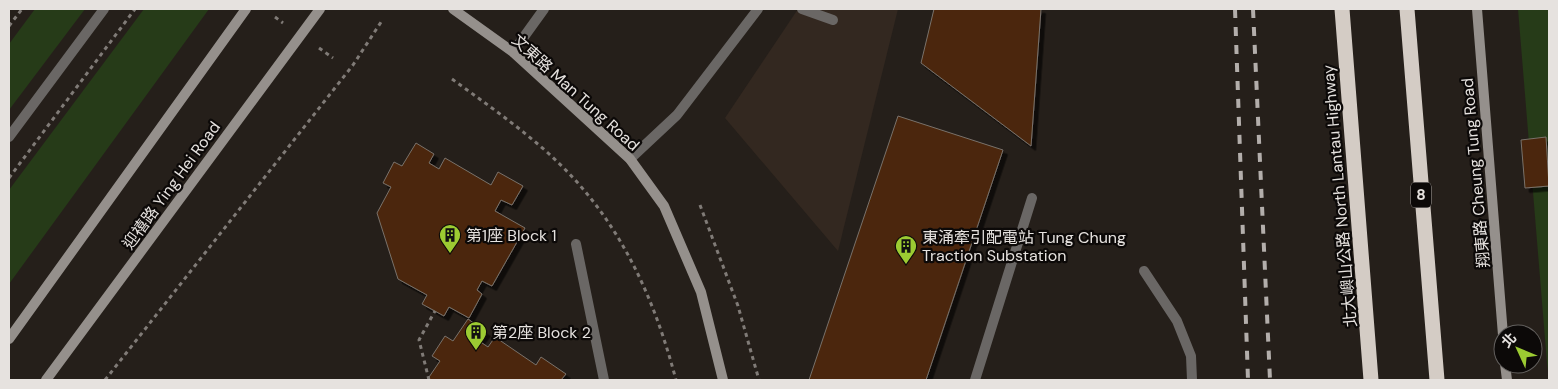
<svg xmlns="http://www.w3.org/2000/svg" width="1558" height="389" font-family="'DM Sans','Noto Sans TC',sans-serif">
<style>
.built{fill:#332820}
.green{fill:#263b18}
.building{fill:#4c2807;stroke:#79716c;filter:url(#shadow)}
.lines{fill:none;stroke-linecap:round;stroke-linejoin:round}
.path{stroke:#807b77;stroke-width:3;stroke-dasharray:4 4;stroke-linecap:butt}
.lane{stroke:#6a6765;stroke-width:10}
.street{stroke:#6a6765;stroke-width:10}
.secondary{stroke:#95908c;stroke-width:10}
.highway{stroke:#d4ccc5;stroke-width:15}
.rail{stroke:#b3aeab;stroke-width:4;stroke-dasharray:9 9;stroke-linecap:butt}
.labels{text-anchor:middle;stroke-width:4.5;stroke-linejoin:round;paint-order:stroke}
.shield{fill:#0c0908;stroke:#a5a19e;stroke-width:1}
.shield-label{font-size:15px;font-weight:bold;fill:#e6e2df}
.street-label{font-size:16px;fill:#e6e2df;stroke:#0c0908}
.poi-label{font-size:16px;fill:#e6e2df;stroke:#0c0908;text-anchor:start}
</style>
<defs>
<filter id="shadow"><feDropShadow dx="4.5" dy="4.5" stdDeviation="0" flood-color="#0009"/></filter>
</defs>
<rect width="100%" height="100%" fill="#251f1a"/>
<path class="built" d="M798 9H898L838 251 725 118Z"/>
<g class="green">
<path d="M35 9H85L9 110V44Z"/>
<path d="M144 9H209L9 284V190Z"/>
<path d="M1518 9H1549V379L1547 363Z"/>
</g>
<g class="building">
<path d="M934 9H1041L1031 146 921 63Z"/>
<path d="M898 116 1003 150 926 380H809Z"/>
<path d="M1546 137 1549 186 1525 188 1521 140Z"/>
<path d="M416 143 434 154 429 163 439 169 445 158 491 185 498 172 523 186 512 205 501 200 495 211 525 228 492 286 482 281 477 290 482 294 469 318 449 307 444 316 422 304 427 295 398 279 377 213 391 187 383 183 394 162 402 166Z"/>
<path d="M468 319 486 332 479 341 488 347 495 337 536 365 541 357 566 374 561 380H427L440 361 432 356 445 336 453 341Z"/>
</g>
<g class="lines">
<g class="path">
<path d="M275 17 283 23"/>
<path d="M9 26 22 9"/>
<path d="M319 48 333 58"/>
<path d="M452 79C485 103 518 126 548 153 617 215 653 293 676 380"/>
<path d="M9 178 135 9"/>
<path d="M700 205 738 306 759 380"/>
<path d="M105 380 353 65 383 19"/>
<path d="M429 380 419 340 435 311"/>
</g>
<g class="lane">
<path d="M802 9 833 20"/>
<path d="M513 52 544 9"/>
<path d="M576 244 604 380"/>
<path d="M975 380 1032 198"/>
</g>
<g class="street">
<path d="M9 137 104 9"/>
<path d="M630 159 677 115 758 9"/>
<path d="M1144 271 1177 321 1191 356 1192 380"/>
</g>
<g class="secondary">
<path d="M453 9 513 52 630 159 664 206 701 292 723 380"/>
<path d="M1477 9 1503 335"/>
<path d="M9 339 246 9"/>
<path d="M1505 364 1507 380"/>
<path d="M46 380 320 9"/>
</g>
<g class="highway">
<path d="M1342 9 1371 380"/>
<path d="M1407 9 1437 380"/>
</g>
<g class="rail">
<path d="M1235 9 1248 380"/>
<path d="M1253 9 1270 380"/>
</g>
</g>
<defs>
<g id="building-pin" transform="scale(1.125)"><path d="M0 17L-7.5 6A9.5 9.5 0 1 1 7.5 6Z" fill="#9ccb32" stroke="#0c0908"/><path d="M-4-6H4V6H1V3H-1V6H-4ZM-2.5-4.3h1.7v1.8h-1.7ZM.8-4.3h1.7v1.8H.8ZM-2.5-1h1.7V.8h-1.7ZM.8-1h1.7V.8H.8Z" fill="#111"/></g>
</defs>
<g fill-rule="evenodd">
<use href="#building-pin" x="450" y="235"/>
<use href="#building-pin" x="906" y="246"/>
<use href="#building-pin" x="476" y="332"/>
</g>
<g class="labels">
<rect class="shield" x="1411" y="182.5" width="20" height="25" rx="4"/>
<g class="shield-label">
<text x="1421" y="200">8</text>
</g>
<g class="street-label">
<text transform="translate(576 92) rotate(42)" y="6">文東路 Man Tung Road</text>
<text transform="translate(1475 173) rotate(-95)" y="6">翔東路 Cheung Tung Road</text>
<text transform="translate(171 185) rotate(-54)" y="6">迎禧路 Ying Hei Road</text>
<text transform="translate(1339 196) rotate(-95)" y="6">北大嶼山公路 North Lantau Highway</text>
</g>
<g class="poi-label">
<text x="466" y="241">第1座 Block 1</text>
<text x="922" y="243">東涌牽引配電站 Tung Chung<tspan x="922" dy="18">Traction Substation</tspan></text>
<text x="492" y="338">第2座 Block 2</text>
</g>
</g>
<rect width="1558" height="389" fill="none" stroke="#e6e2df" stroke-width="20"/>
<g transform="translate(1518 349) rotate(314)"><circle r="24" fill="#0c0908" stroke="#63605e"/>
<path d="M0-4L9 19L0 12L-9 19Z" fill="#9ccb32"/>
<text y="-8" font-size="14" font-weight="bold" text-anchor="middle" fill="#e6e2df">北</text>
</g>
</svg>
